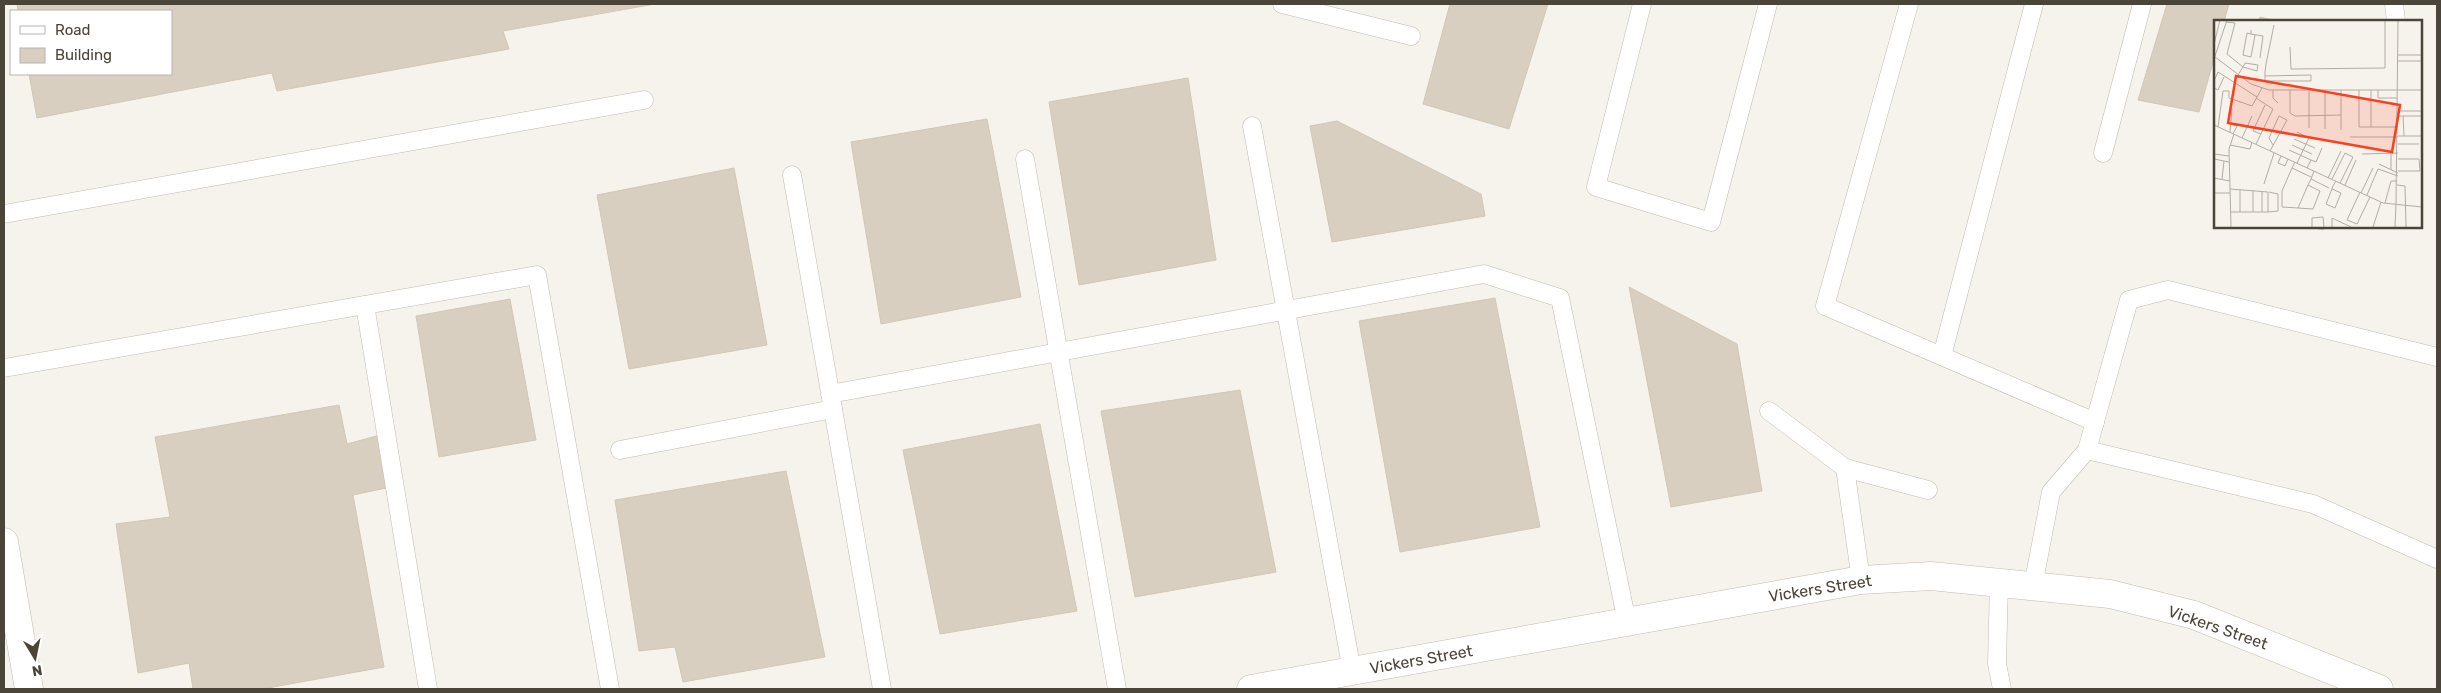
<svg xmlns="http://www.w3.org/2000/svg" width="2441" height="693" font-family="Rubik,sans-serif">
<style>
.building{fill:#d8cfc1;stroke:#d3c7b4}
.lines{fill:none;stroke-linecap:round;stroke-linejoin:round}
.service-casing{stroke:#c2bbae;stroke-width:19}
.minor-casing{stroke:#c2bbae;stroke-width:29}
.tertiary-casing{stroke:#c2bbae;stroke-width:29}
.service{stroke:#fff;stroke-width:18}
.minor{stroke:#fff;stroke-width:28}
.tertiary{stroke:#fff;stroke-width:28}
.labels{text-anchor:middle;stroke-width:4;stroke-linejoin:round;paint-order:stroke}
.street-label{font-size:16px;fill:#4b4439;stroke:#fff}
.inset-road{fill:none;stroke:#b2ada4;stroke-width:1}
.view{fill:#fc3f1d;fill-opacity:0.15;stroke:#fc3f1d;stroke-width:2.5}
.inset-edge{fill:none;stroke:#4b4439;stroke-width:2.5}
</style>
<rect width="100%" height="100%" fill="#f6f3ec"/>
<g class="building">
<path d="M17 4H655L503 31 509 49 277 91 272 73 37 118 29 74H171V11H18Z"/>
<path d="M1450 4H1548L1509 129 1423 104Z"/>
<path d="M2167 4H2229L2224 21H2215V55L2199 112 2138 100Z"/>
<path d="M2260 17 2277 21H2258Z"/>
<path d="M1188 78 1216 260 1079 285 1049 102Z"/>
<path d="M987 119 1021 297 881 324 851 142Z"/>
<path d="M1337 121 1481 194 1485 216 1332 242 1310 126Z"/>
<path d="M734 168 767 345 629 369 597 195Z"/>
<path d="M2308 226H2324L2323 230Z"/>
<path d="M1629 287 1737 344 1762 491 1671 507Z"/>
<path d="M1495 298 1540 527 1400 552 1359 321Z"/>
<path d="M510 299 536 440 439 457 416 316Z"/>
<path d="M1240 390 1276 572 1135 597 1101 411Z"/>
<path d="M339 405 347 444 380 435 386 488 353 495 384 667 262 689H193L189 663 138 673 116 524 170 517 155 437Z"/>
<path d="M1040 424 1077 611 940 634 903 450Z"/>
<path d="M786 471 825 657 683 682 675 647 639 651 615 500Z"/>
</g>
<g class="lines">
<g class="service-casing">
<g id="service">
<path d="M1282 4 1411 36"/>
<path d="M1642 4 1596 187 1711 222 1768 4"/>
<path d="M1909 4 1825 306 2095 422"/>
<path d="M2394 4 2396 21"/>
<path d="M1252 126 1352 671"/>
<path d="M2103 153 2142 4"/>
<path d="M1025 159 1117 689"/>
<path d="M792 175 882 689"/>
<path d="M4 214 644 100"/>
<path d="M365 305 428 689"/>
<path d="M1942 356 2034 4"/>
<path d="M4 368 537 275 610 689"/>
<path d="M830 394 1484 274 1560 298 1627 622"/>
<path d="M1769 411 1845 468 1861 580"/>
<path d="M620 450 833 409"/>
<path d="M2087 450 2313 504 2437 559"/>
<path d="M1845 468 1928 490"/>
<path d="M1999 582 1997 664 2002 689"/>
<path d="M2033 586 2051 492 2087 450 2129 300 2168 290 2437 357"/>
</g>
</g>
<g class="minor-casing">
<path id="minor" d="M1251 689 1861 580 1931 576 2110 594 2194 615 2379 689"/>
</g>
<g class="tertiary-casing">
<path id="tertiary" d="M4 542 29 689"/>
</g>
<use href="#service" class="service"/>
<use href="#minor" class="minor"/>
<use href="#tertiary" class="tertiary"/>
</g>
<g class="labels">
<g class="street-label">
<text transform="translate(1820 588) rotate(-9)" y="6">Vickers Street</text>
<text transform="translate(2218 627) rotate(19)" y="6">Vickers Street</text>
<text transform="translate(1421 659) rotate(-10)" y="6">Vickers Street</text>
</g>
</g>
<g transform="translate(2214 20)">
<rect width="208" height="208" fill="#f6f3ec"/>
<path class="inset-road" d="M12 2 21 3 13 34 29 47 43 51 44 45 31 43 29 47 24 55M37 10V14L49 16 46 38M37 14 33 13 29 35 37 37 41 15M0 24 6 0M76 27 77 49 171 48V0M184 35H208M1 37 37 64 55 70H208M0 39 13 0M184 41H208M51 56 97 55V61H51V52L52 44 60 5M0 61 4 52 43 77M0 68 4 70 10 57M59 70V78L64 83M76 70V93L81 96 127 95M95 70V108M127 70V110M145 70V107H184M164 70V78H184M42 78 59 89 42 124M184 91H208M184 96H208M189 96 190 116M17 104 23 106 19 114M0 105 169 183 208 187M4 107 9 71H15V78L38 86 48 68M157 107V70M111 109V70M16 112 18 88M83 112 95 118 83 143M47 114 39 111 51 85M184 116H208M136 117H184M28 118 38 96M80 119 101 128M184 124H205M16 125 36 129 38 122M78 125 98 134M75 130 97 140M56 131 73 100 65 96 55 118 59 125M0 134 15 136M148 134 184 133M67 136 64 143 71 146 74 139M0 139 15 142M81 142 78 148 97 157M165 144 184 153M78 148 68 171V187L84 188M93 148 97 140 102 142 108 128M177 150V133M100 151 97 159 115 168M184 151H206L205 139H184M0 158 16 161M114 158 127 131M8 159 10 141M118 159 131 133 139 137 126 163M50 164 60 133M94 165 106 171 99 189 84 188 94 165 97 159M131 165 142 140M183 165 191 166 192 207M16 169 54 172V192H16M26 169V192M118 169 127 173 121 188 112 184 118 169 119 166 122 161M39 170V192M48 171V192M146 172 133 200 143 204 156 177M0 173H16M147 173 159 148M153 175 164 149 184 156M171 183 177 161H183M182 184 184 0M54 192 64 191V174L55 172M17 207 15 129 20 114M98 207V198L109 197 110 207M118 207V198L137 207M159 207 167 182M181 207 182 184"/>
<path class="view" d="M22 56 186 85 178 132 14 103Z"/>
<rect width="208" height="208" class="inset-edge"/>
</g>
<rect width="2441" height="693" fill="none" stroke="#4b4439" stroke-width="10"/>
<rect x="10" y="10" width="162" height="65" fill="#ffffff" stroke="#b7b4b0"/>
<rect x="20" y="26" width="25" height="8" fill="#ffffff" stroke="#b7b4b0"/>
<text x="55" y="35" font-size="15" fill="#4b4439">Road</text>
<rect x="20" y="48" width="25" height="15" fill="#d8cfc1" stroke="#b7b4b0"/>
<text x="55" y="60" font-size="15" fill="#4b4439">Building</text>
<g transform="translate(35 658) rotate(170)" stroke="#ffffff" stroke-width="4" paint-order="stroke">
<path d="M0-4L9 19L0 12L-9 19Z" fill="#4b4439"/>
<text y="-8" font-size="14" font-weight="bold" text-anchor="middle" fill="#4b4439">N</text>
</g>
</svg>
